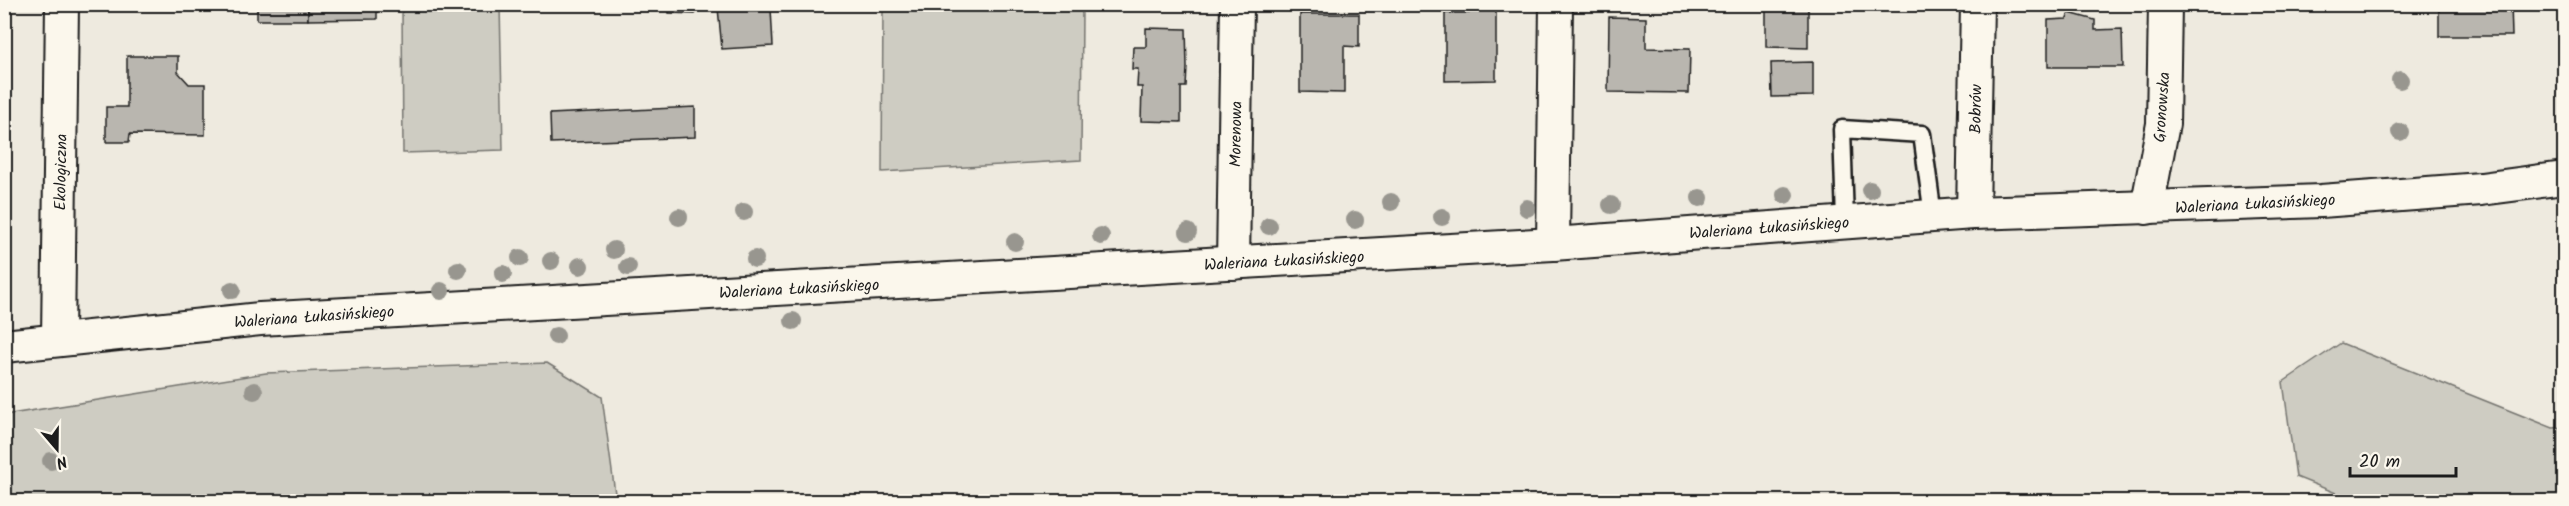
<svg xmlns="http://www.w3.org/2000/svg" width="2569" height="506" font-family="Kalam,sans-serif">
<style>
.green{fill:#ceccc2;stroke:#75746f;stroke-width:1.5}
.building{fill:#b9b6af;stroke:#1c1c1c;stroke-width:1.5}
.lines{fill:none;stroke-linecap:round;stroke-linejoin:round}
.service-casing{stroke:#1c1c1c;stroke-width:21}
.minor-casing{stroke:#1c1c1c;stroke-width:36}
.service{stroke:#fbf7ec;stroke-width:16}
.minor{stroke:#fbf7ec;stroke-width:32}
.tree{fill:#98968f}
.labels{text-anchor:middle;stroke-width:5;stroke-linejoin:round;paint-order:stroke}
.street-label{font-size:16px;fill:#1c1c1c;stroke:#fbf7ec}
</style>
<rect width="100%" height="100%" fill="#eeeadf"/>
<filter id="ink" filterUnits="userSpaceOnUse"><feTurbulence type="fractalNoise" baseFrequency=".0167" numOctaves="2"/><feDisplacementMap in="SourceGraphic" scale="12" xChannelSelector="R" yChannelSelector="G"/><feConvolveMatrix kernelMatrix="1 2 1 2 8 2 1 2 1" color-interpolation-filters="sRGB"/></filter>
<g filter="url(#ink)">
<g class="green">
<path d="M402 5H500L503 150 403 153Z"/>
<path d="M883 5H1082L1081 160 882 172Z"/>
<path d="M2341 343 2553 428 2564 427V501H2356L2296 477 2283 382Z"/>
<path d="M547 363 602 397 616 501H5V415L266 373Z"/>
</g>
<g class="building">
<rect x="257" y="4" width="51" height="16"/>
<path d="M308 4H377V19L308 20Z"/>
<path d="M669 4H695V14L669 13Z"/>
<path d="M718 4H771V9L718 8Z"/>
<path d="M787 4H836V6L787 9Z"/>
<path d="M1469 4H1496V80L1445 81V13H1469Z"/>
<path d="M1766 4H1808V48L1766 47Z"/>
<path d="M2439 4H2511L2512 36H2439Z"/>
<path d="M718 8 771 9 773 46 722 49Z"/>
<path d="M2069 13 2095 20V30L2122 29 2123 67H2048V20L2067 19Z"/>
<path d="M1300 14H1359V47L1344 46V93L1300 92Z"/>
<path d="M1609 17 1646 18V48L1690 49 1689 93 1608 92Z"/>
<path d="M1146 28 1186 29 1187 67 1186 87H1181V122L1141 121 1142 87H1137L1138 69H1132L1133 47H1146Z"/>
<path d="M127 56H178V72L189 84H205V135L130 134 129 142H106V107H127Z"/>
<path d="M1813 62V96L1772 97 1771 63Z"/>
<path d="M695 107V137L551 143 550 114Z"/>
</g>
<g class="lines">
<g class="service-casing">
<path id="service" d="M1845 221 1842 129 1922 134 1933 216"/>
</g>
<g class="minor-casing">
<g id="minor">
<path d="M2147 208 2163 124 2165 4"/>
<path d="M1973 213 1977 4"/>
<path d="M1553 244 1556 4"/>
<path d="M1233 263 1237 4"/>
<path d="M58 339 62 4"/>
<path d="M4 346 260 319 1553 244 1973 213 2321 201 2481 189 2564 178"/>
</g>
</g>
<use href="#service" class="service"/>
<use href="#minor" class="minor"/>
</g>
<g class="tree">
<circle cx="2400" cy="80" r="9"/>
<circle cx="2400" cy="132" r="9"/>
<circle cx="1870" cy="190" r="9"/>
<circle cx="1785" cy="195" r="9"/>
<circle cx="1700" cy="198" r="9"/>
<circle cx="1391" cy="202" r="9"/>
<circle cx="1611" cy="205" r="9"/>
<circle cx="1527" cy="208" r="9"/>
<circle cx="744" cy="212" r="9"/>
<circle cx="679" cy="217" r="9"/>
<circle cx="1442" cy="217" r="9"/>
<circle cx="1355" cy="220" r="9"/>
<circle cx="1269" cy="226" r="9"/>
<circle cx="1188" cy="232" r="9"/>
<circle cx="1101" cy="236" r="9"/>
<circle cx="1015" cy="242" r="9"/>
<circle cx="614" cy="250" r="9"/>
<circle cx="520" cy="258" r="9"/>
<circle cx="755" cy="259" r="9"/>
<circle cx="551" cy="261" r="9"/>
<circle cx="580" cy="266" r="9"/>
<circle cx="628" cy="267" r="9"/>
<circle cx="458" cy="270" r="9"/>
<circle cx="503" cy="274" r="9"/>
<circle cx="232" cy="290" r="9"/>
<circle cx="441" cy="291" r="9"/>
<circle cx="793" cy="321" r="9"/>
<circle cx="556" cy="336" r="9"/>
<circle cx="254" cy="391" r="9"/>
<circle cx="51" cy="461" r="9"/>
</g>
</g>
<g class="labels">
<g class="street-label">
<text transform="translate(2161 107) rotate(-86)" y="6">Gronowska</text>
<text transform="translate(1975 109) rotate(-89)" y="6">Bobrów</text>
<text transform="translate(1235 134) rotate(-89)" y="6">Morenowa</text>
<text transform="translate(60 172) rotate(-89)" y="6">Ekologiczna</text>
<text transform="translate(2255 203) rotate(-3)" y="6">Waleriana Łukasińskiego</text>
<text transform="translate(1769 227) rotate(-4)" y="6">Waleriana Łukasińskiego</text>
<text transform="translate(1284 260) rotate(-3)" y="6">Waleriana Łukasińskiego</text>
<text transform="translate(799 288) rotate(-3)" y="6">Waleriana Łukasińskiego</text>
<text transform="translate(314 316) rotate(-4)" y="6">Waleriana Łukasińskiego</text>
</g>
</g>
<rect width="2569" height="506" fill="none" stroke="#fbf7ec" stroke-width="24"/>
<rect x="12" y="12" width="2545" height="482" fill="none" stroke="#1c1c1c" stroke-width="2" filter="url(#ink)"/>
<g transform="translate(57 449) rotate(160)" stroke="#fbf7ec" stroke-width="4.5" paint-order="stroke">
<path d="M0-4.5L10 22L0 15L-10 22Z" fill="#1c1c1c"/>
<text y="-9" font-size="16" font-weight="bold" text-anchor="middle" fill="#1c1c1c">N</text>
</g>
<path d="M2350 467v9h106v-9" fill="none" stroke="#1c1c1c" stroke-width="3"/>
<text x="2359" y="467" font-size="18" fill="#1c1c1c" stroke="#fbf7ec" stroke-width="4.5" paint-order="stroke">20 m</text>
</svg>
